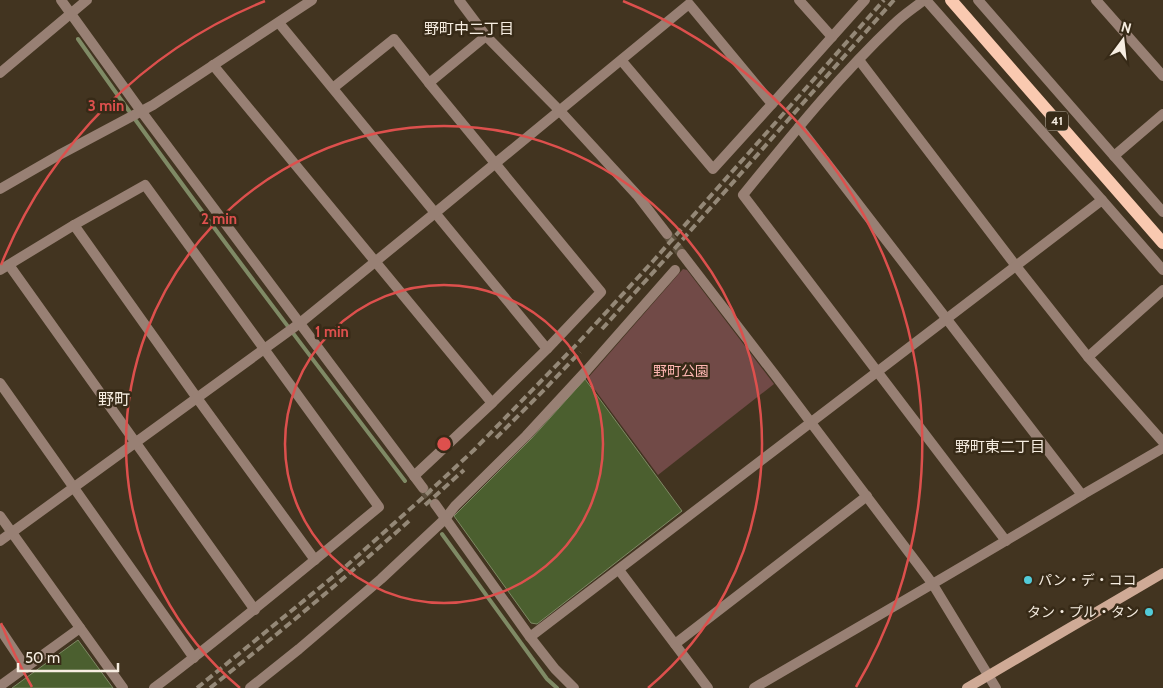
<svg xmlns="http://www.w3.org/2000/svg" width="1163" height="688" font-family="Cabin,'Noto Sans JP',sans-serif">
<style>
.green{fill:#714a47}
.water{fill:#4b5f2f;stroke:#7f8a65}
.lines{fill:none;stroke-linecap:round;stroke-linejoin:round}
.stream{stroke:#7f8a65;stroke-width:4}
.minor-tunnel{stroke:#5d503d;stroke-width:10;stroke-dasharray:10 5;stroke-linecap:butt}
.tertiary-tunnel{stroke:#5d503d;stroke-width:10;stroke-dasharray:10 5;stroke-linecap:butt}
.minor{stroke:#988074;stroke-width:10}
.tertiary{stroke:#988074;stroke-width:10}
.secondary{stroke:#cfaa96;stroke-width:10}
.primary{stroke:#f9c9b0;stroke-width:12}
.rail{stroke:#948877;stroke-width:4;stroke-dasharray:8 4;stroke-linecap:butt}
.ring{fill:none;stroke:#dd504d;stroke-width:2.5}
.poi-dot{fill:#52cbd9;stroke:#372a17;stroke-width:2}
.labels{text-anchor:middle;stroke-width:5;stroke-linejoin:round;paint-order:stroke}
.shield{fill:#372a17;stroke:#bdb3a5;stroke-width:1}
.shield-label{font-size:12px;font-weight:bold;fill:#f7eee2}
.park-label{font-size:14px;fill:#ffb7b2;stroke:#372a17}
.poi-label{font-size:14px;fill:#f7eee2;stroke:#372a17;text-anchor:start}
.neighbourhood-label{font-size:15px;fill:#f7eee2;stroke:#372a17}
.quarter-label{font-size:16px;fill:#f7eee2;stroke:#372a17}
.centre{fill:#dd504d;stroke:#372a17;stroke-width:2.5}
.ring-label{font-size:15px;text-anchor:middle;font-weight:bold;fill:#dd504d;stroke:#372a17;stroke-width:5;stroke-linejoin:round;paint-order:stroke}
</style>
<rect width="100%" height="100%" fill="#423420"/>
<path class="green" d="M683 269 687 270 774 384 658 475 587 379Z"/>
<g class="water">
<path d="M585 379 682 511 537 624 531 623 454 516 532 438Z"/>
<path d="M78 640 113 688H12Z"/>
</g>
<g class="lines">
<g class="stream">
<path d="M78 39C183 189 294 335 405 481"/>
<path d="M442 534 547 679 557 688"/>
</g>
<path class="minor-tunnel" d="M667 234 682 254"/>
<path class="tertiary-tunnel" d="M423 488 435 504"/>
<g class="minor">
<path d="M459 0 486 36"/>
<path d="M799 0 832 37"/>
<path d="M924 0C914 8 903 15 894 24 839 76 791 136 743 195L1006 541"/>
<path d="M926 0 1102 200"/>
<path d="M978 0 1114 156"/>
<path d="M1096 0 1163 76"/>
<path d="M279 23 547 349 601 292 429 83 486 36 559 110 637 195 667 234"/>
<path d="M859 60 1016 266 1088 357 1163 442"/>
<path d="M213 65 492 403"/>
<path d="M333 88 394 39 429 83"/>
<path d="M772 104 865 0"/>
<path d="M1163 114 1114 156 1163 212"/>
<path d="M799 127 1082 495 1163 448"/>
<path d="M0 189 59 155 153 105 312 0"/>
<path d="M74 225 197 398 315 560"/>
<path d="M682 254 775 375 932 583 996 688"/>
<path d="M9 265 255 610"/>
<path d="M0 270 74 225 145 185 379 507C305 568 231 630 154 688"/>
<path d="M1088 357 1163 290"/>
<path d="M0 383 194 658"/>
<path d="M414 476 492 403 547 349"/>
<path d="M0 516 123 688"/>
<path d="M0 541 300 323 435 213 689 4 772 104 713 169 621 60"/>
<path d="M619 570 708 688"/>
<path d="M0 629 26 668"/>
<path d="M530 637 1102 200 1163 270"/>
<path d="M675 644 867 496"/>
<path d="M0 686 80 628"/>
<path d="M250 688 299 649 381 579 445 519 455 506 526 436 587 370 675 270"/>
<path d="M754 688C863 624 974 561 1082 495"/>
</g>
<g class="tertiary">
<path d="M61 0 141 111 423 488"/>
<path d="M0 73 87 0"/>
<path d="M435 504 530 637 555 669 574 688"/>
</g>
<path class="secondary" d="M967 688 1163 573"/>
<path class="primary" d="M951 0 1163 243"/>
<g class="rail">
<path d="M602 329 668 256 894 0"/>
<path d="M496 438 545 389 580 352"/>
<path d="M425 505 464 470"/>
<path d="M197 688 345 567 418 502 474 450 579 342 654 260 884 0"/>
<path d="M210 688C278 634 344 579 409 521"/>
</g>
</g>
<g class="ring">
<circle cx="444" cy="444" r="159"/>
<path d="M240 688A318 318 0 1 1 648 688"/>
<path d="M32 687A478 478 0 0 1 1 623M1 265A478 478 0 0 1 265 1M623 1A478 478 0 0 1 856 687"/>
</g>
<g class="poi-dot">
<circle cx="1028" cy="580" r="5"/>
<circle cx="1149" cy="612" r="5"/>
</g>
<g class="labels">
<rect class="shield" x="1046" y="111.5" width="22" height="19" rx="4"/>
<g class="shield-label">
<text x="1057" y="125">41</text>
</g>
<g class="park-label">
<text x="681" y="376">野町公園</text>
</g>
<g class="poi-label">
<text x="1038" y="585">パン・デ・ココ</text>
<text x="1139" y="617" text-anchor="end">タン・プル・タン</text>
</g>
<g class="neighbourhood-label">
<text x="469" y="34">野町中二丁目</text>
<text x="1000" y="452">野町東二丁目</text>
</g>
<g class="quarter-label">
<text x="114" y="405">野町</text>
</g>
</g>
<circle cx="444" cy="444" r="8" class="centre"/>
<g class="ring-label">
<text x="106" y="111">3 min</text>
<text x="219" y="224">2 min</text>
<text x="332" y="337">1 min</text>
</g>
<g transform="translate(1123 40) rotate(15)" stroke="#372a17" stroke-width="4" paint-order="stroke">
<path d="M0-4L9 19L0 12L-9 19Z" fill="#f7eee2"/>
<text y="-8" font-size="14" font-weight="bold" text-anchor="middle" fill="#f7eee2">N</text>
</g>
<path d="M18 663v8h100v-8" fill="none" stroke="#f7eee2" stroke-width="2.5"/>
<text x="25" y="663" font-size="15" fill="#f7eee2" stroke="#372a17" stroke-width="4" paint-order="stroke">50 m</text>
</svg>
